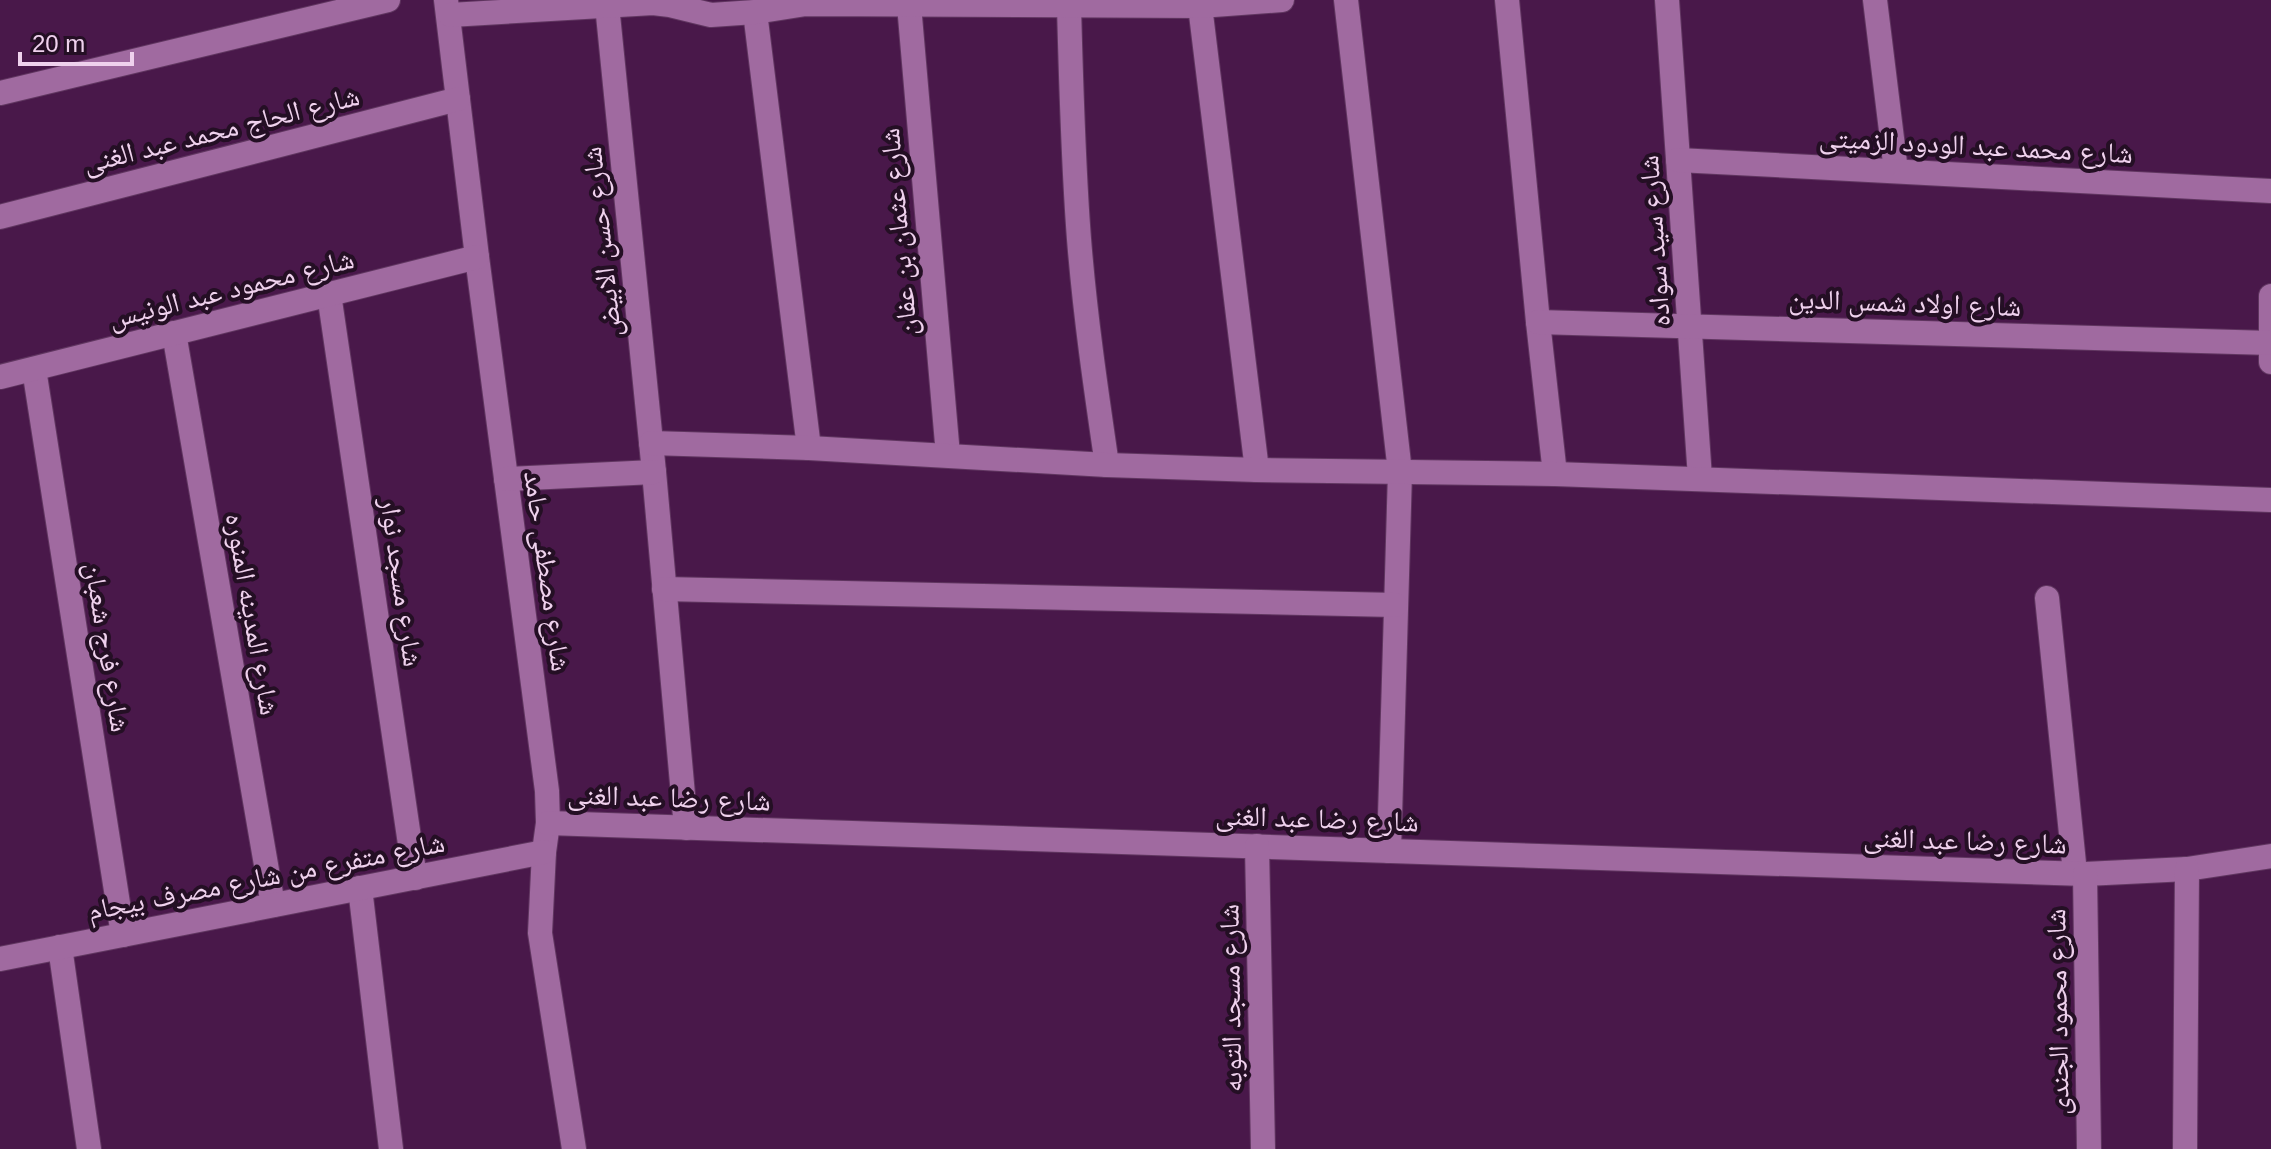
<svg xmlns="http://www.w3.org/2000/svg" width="2271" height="1149" font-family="Helvetica,'Noto Naskh Arabic',sans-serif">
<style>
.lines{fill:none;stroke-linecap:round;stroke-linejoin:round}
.street-casing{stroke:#603660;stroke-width:26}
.street{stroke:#a06aa0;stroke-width:24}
.labels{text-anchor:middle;stroke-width:8;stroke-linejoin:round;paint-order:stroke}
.street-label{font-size:28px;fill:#efd1ed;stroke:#240f24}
</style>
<rect width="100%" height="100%" fill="#49184a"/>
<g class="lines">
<g class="street-casing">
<g id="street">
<path d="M446 0 477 257 547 791 548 823 544 852 540 933 574 1149"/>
<path d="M1346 0 1400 472 1389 851"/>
<path d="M1507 0 1538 322 1555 474"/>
<path d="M1667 0 1700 478"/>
<path d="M1875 0 1896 171"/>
<path d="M607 5 654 472 686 828"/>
<path d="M909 5 948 455"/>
<path d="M1069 6C1071 84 1073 161 1079 239 1085 315 1096 390 1107 465"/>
<path d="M1200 6 1257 470"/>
<path d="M755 12 809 448"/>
<path d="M450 15 653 3 670 5 711 15 755 12 806 4 1200 6 1282 0"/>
<path d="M0 93 388 0"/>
<path d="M1678 160 2271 191"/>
<path d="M0 217 458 99"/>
<path d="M329 294 415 878"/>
<path d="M2271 296V362"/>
<path d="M1538 322 2271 343"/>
<path d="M174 333 273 905"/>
<path d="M34 369 123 935"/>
<path d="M0 377 477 257"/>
<path d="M651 443 809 448 1107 465 1257 470 1555 474 2271 500"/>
<path d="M506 479 654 472"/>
<path d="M664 589 1395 605"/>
<path d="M2047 598 2075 873"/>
<path d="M548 823 2085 874 2187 869 2271 856"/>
<path d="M1257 846 1263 1149"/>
<path d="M2085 874 2089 1149"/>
<path d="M360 888 391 1149"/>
<path d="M60 947 89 1149"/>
<path d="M0 959 544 852"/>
<path d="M2185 1149 2187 869"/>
</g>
</g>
<use href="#street" class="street"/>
</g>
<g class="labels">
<g class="street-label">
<text transform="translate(221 129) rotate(-14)" y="10">شارع الحاج محمد عبد الغنى</text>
<text transform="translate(1976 145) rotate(3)" y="10">شارع محمد عبد الودود الزميتى</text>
<text transform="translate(898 232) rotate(-95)" y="10">شارع عثمان بن عفان</text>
<text transform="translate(1654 241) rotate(-94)" y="10">شارع سيد سواده</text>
<text transform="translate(601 242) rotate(-96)" y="10">شارع حسن الابيض</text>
<text transform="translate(231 288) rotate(-14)" y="10">شارع محمود عبد الونيس</text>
<text transform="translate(1905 302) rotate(2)" y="10">شارع اولاد شمس الدين</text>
<text transform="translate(548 571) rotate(82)" y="10">شارع مصطفى حامد</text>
<text transform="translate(402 582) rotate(82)" y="10">شارع مسجد نوار</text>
<text transform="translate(253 614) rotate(80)" y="10">شارع المدينه المنوره</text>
<text transform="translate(108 647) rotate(81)" y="10">شارع فرج شعبان</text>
<text transform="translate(669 797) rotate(2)" y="10">شارع رضا عبد الغنى</text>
<text transform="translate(1317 818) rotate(2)" y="10">شارع رضا عبد الغنى</text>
<text transform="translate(1965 840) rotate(2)" y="10">شارع رضا عبد الغنى</text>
<text transform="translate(266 876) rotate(-11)" y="10">شارع متفرع من شارع مصرف بيجام</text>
<text transform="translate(1230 998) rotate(-91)" y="10">شارع مسجد التوبه</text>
<text transform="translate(2057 1012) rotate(-91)" y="10">شارع محمود الجندى</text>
</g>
</g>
<path d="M20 52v12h112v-12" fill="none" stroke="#efd1ed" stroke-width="4"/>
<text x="32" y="52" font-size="24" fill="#efd1ed" stroke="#240f24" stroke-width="6" paint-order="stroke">20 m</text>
</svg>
